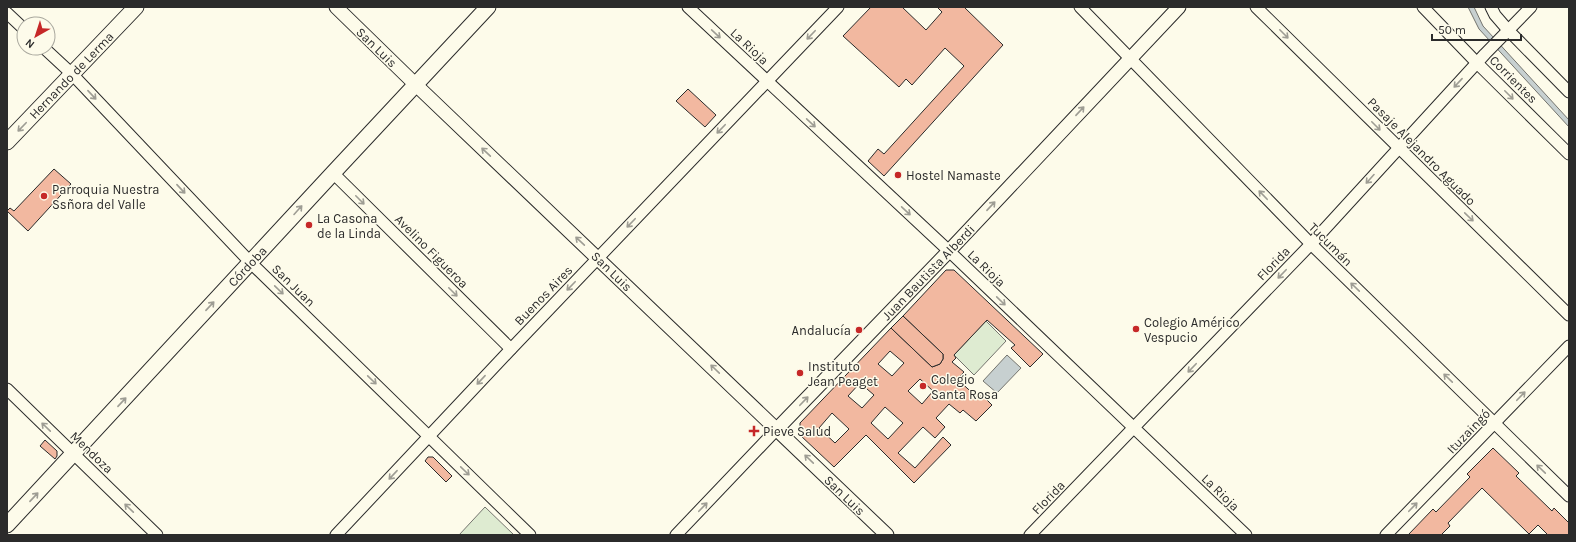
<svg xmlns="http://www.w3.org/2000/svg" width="1576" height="542" font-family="Karla,sans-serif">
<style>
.green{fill:#deebd1;stroke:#74746e}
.water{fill:#c7d0d0;stroke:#74746e}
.building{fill:#f2b8a0;stroke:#2b2b2b;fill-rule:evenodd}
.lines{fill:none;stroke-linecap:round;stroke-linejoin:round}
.minor-casing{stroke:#2b2b2b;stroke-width:13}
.tertiary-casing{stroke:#2b2b2b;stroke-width:15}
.secondary-casing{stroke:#2b2b2b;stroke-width:17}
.minor{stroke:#fdfbea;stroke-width:11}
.tertiary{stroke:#fdfbea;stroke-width:13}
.secondary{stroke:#fdfbea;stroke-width:15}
.oneway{stroke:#9e9d94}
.poi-dot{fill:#c62828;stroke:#fdfbea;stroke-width:1.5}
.labels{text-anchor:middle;stroke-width:3;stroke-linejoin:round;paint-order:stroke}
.street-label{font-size:13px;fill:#2b2b2b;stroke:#fdfbea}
.poi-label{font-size:13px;fill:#2b2b2b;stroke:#fdfbea;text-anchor:start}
</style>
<rect width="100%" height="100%" fill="#fdfbea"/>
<g class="green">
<path d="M986 321 1006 341 974 375 954 355Z"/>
<path d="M485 507 514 535H459Z"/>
</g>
<g class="water">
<path d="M1468 7H1474L1483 26 1569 120V127L1479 29Z"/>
<path d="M1007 355 1021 368 997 393 983 381Z"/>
</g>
<g class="building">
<path d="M871 7H902L926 30 942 12 937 7H964L1003 45 884 176 868 161 878 149 884 154 964 66 945 48 912 85 906 79 899 87 843 36Z"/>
<path d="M688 89 716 115 705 127 676 101Z"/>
<path d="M54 169 71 184 28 231 7 211 10 208 14 211Z"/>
<path d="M946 270H954L1043 354 1030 367 1011 348 1015 345 987 320 954 355 956 358 952 362 964 372 957 379 978 398 982 395 992 405 976 421 963 410 960 413 949 404 936 418 945 427 935 438 923 427 898 453 915 468 943 437 951 445 914 483 866 435 834 467 800 435V423L891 328 932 367 940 364 943 359V354L903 316ZM890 351 904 363 892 376 878 364ZM920 379 933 391 922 404 908 391ZM860 383 874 395 862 408 848 396ZM885 407 903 423 888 439 871 423ZM832 413 849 429 835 443 819 428Z"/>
<path d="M903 316 943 354V359L940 364 932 367 891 328Z"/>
<path d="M45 440 57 451V456L55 459 40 446Z"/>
<path d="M1493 448 1519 473 1516 476 1552 511 1554 508 1569 523V535H1548L1538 525 1529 534 1482 488 1448 523 1450 526 1441 535H1408L1433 509 1436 512 1470 477 1467 474Z"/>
<path d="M428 457H433L452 476 446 482 425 461Z"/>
</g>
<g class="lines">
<g class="minor-casing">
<g id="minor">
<path d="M688 7 949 251 1246 535"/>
<path d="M1080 7 1311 244 1569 496"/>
<path d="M1256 7 1569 315"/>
<path d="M1423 7 1477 63 1569 154"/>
<path d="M1491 7 1495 15 1508 30 1569 92"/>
<path d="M7 13 24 29"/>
<path d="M44 48 72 74 251 263 530 535"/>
<path d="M333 173 511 349"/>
<path d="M7 389 157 535"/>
<path d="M336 535 511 349 838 7"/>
<path d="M676 535 777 429"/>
<path d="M1030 535 1311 244 1485 54 1531 7"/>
<path d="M1386 535 1569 346"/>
</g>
</g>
<g class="tertiary-casing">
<g id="tertiary">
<path d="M336 7 415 84 887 535"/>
<path d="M777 429 949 251 1179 7"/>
</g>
</g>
<g class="secondary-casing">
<g id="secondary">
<path d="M7 142 136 7"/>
<path d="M7 525 333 173 488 7"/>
</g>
</g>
<use href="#minor" class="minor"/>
<use href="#tertiary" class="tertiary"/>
<use href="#secondary" class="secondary"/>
</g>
<defs><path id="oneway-shaft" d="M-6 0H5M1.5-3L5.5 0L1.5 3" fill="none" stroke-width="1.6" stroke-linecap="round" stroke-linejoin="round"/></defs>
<g class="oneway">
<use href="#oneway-shaft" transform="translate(716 34) rotate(43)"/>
<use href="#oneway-shaft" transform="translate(1284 34) rotate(45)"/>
<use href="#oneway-shaft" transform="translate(811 35) rotate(134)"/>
<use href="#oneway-shaft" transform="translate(1458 83) rotate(133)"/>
<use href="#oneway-shaft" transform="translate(92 95) rotate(47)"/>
<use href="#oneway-shaft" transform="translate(1509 95) rotate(45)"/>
<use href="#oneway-shaft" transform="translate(1080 111) rotate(-47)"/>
<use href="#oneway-shaft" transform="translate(811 123) rotate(43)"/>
<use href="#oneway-shaft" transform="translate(1376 126) rotate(45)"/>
<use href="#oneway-shaft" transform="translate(22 127) rotate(134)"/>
<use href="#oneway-shaft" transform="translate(721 129) rotate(134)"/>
<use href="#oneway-shaft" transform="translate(486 152) rotate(-137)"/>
<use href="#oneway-shaft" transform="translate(1370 179) rotate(132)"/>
<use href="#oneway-shaft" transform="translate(181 189) rotate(47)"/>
<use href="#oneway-shaft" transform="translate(1263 195) rotate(-134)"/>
<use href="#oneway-shaft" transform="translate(360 200) rotate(45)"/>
<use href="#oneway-shaft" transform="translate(991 206) rotate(-47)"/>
<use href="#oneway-shaft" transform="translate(298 210) rotate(-48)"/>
<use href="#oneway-shaft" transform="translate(906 211) rotate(43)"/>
<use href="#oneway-shaft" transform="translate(1469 217) rotate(44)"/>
<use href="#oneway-shaft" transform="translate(631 223) rotate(134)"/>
<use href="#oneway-shaft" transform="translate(580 241) rotate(-137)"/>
<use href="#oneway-shaft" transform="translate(1282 274) rotate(134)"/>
<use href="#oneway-shaft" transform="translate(571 286) rotate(134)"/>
<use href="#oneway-shaft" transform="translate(1355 287) rotate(-136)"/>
<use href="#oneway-shaft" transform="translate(279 290) rotate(44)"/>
<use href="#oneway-shaft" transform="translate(453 292) rotate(45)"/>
<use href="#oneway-shaft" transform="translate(1001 301) rotate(44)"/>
<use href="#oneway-shaft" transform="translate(210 306) rotate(-47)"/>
<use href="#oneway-shaft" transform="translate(1192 368) rotate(134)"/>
<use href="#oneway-shaft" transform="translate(715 369) rotate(-136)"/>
<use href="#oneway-shaft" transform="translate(1448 378) rotate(-136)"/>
<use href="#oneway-shaft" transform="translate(372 380) rotate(44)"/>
<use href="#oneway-shaft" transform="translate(481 380) rotate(133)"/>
<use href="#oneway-shaft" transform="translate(1521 396) rotate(-46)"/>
<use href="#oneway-shaft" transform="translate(804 401) rotate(-46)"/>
<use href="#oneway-shaft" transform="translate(122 402) rotate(-47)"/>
<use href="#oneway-shaft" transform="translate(46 427) rotate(-136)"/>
<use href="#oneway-shaft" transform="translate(809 459) rotate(-136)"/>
<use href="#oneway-shaft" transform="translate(1541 469) rotate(-136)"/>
<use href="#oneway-shaft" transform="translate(465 471) rotate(44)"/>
<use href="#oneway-shaft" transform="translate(393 475) rotate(133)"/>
<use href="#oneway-shaft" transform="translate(34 497) rotate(-47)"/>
<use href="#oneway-shaft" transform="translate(703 507) rotate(-46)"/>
<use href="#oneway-shaft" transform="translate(1413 507) rotate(-46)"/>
<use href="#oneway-shaft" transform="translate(129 508) rotate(-136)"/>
</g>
<g class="poi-dot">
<circle cx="898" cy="175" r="4"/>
<circle cx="44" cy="196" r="4"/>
<circle cx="309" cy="225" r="4"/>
<circle cx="1136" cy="329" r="4"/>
<circle cx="859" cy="330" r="4"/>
<circle cx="800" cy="373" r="4"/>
<circle cx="923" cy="386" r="4"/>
<path d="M752 425h4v4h4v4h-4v4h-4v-4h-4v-4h4z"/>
</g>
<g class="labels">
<g class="street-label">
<text transform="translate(750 46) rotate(43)" y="5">La Rioja</text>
<text transform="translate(377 47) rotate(44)" y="5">San Luis</text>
<text transform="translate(71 75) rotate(-46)" y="5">Hernando de Lerma</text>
<text transform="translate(1514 79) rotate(45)" y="5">Corrientes</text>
<text transform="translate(1422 151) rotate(45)" y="5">Pasaje Alejandro Aguado</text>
<text transform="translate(1331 244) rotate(45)" y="5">Tucumán</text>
<text transform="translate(432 251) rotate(45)" y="5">Avelino Figueroa</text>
<text transform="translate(1273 263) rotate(-46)" y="5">Florida</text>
<text transform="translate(247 266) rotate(-47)" y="5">Córdoba</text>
<text transform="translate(987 268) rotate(44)" y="5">La Rioja</text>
<text transform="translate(612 271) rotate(44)" y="5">San Luis</text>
<text transform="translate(928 272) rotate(-46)" y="5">Juan Bautista Alberdi</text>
<text transform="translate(294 285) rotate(44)" y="5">San Juan</text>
<text transform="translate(543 295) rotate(-46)" y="5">Buenos Aires</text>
<text transform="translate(1468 431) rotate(-46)" y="5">Ituzaingó</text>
<text transform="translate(92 452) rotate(44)" y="5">Mendoza</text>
<text transform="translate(1221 492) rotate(44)" y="5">La Rioja</text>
<text transform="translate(845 495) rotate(44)" y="5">San Luis</text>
<text transform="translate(1048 497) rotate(-46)" y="5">Florida</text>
</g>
<g class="poi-label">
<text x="906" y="180">Hostel Namaste</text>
<text x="52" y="194">Parroquia Nuestra<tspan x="52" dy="15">Ssñora del Valle</tspan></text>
<text x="317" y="223">La Casona<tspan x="317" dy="15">de la Linda</tspan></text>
<text x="1144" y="327">Colegio Américo<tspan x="1144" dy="15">Vespucio</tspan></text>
<text x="851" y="335" text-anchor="end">Andalucía</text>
<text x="808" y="371">Instituto<tspan x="808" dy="15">Jean Peaget</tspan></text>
<text x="931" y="384">Colegio<tspan x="931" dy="15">Santa Rosa</tspan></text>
<text x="763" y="436">Pieve Salud</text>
</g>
</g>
<rect width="1576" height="542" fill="none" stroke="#2b2b2b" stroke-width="16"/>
<g transform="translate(36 36) rotate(219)"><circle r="19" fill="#fdfbea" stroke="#a9a89e"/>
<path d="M0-3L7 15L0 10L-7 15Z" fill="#c62828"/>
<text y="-6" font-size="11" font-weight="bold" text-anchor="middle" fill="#2b2b2b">N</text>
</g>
<path d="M1432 34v6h89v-6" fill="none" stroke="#2b2b2b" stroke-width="2"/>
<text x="1438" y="34" font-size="12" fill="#2b2b2b" stroke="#fdfbea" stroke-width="3" paint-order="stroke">50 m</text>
</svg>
